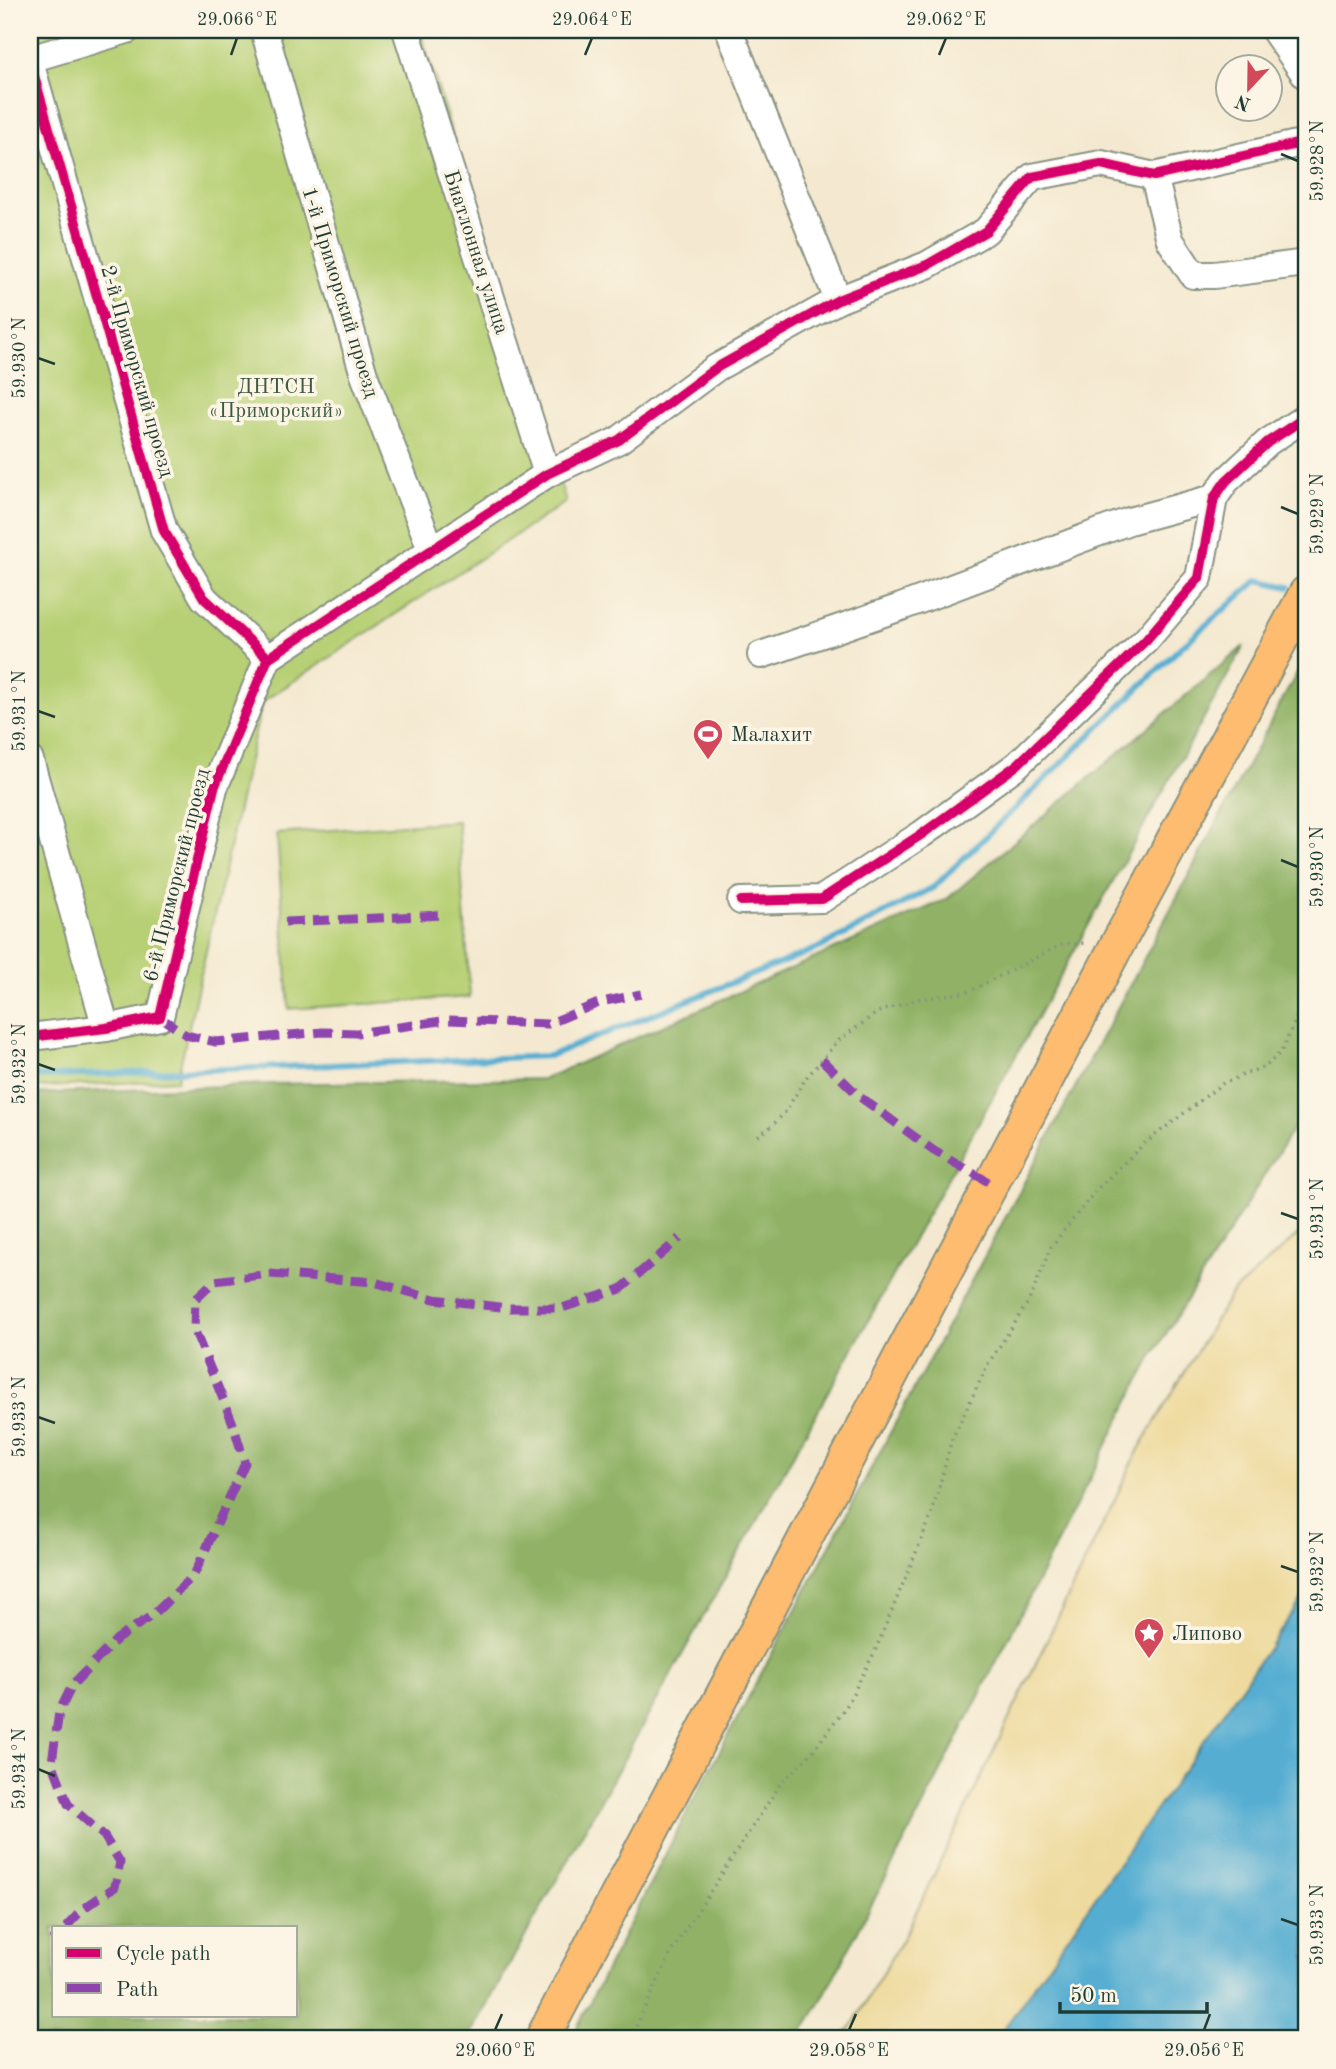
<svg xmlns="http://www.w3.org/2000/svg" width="1336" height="2069" font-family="'Old Standard TT',serif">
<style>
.green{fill:#b7d075;stroke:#6b8654;stroke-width:2}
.forest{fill:#91b266;stroke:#58784d;stroke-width:2;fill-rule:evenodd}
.sand{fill:#eeda9e;stroke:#868c69;stroke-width:2}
.water{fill:#55add2;stroke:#3a7583;stroke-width:2}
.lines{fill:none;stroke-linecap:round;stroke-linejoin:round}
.stream{stroke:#55add2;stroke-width:6}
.minor-casing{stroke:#8a9382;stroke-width:30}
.major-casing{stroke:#8a9382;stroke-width:37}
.path{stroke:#8a9382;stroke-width:3.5;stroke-dasharray:2 5;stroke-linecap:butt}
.minor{stroke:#fff;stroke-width:26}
.major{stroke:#fdbc6f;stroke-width:33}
.quiet{stroke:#8e44ad;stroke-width:9;stroke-dasharray:18 9;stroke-linecap:butt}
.cycleway-casing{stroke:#fcf5e5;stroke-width:15}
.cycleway{stroke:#d6006c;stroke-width:10}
.ticks{fill:none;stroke:#1f3d34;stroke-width:2.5}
.labels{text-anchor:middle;stroke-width:7;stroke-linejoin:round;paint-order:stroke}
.street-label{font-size:21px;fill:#1f3d34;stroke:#fcf5e5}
.park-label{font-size:21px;fill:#3d5a41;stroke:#fcf5e5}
.poi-label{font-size:21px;fill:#1f3d34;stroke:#fcf5e5;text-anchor:start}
.neatline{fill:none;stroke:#1f3d34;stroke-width:2.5}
.ticks-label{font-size:18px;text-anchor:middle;fill:#1f3d34}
</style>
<rect width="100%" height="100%" fill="#fcf5e5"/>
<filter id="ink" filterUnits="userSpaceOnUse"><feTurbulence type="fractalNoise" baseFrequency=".0143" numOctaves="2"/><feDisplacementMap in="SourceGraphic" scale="14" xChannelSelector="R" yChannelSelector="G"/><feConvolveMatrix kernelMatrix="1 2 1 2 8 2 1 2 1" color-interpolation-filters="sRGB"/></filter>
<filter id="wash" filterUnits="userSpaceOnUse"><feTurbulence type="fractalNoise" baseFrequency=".00686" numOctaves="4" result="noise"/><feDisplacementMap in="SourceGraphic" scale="28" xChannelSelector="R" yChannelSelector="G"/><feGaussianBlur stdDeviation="1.57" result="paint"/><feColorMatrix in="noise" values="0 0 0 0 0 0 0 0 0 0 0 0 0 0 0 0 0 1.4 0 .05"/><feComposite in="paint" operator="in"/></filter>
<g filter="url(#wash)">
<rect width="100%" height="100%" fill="#f4e9d0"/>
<g class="green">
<path d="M30 30H420L566 502 262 702 177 1080 30 1088Z"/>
<path d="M458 821 470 997 289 1009 277 834Z"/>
</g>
<g class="forest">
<path d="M1244 646 468 2039H30V1094L272 1084 544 1079 947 899ZM54 1927H296V2015H54Z"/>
<path d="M1306 656V1108L1151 1358 919 1814 820 2003 798 2039H571L685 1816Z"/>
</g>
<path class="sand" d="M1306 1228V1594L997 2039H838L852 2026 909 1927 1139 1449 1231 1294Z"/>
<path class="water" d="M1306 1594V2039H997Z"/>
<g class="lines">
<path class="stream" d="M30 1077 549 1056 821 947 934 887 1182 646 1258 580 1289 587"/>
</g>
</g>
<g filter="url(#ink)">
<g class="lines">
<g class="minor-casing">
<g id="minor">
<path d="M264 30 364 375 431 549"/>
<path d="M406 30 547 474"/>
<path d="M729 30 838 300"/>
<path d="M1274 30 1306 76"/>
<path d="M30 59 127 30"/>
<path d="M30 62 164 531 204 598 268 658"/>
<path d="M1154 176 1170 240 1193 275H1214L1306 263"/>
<path d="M761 655 901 607 1129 521 1214 498"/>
<path d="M30 760 106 1028"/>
<path d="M741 901 822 899 922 834 1017 765 1146 640 1199 578 1214 498 1226 481 1268 442 1306 417"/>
<path d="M30 1037 106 1028 160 1017 214 788 268 658 547 474 619 440 716 368 838 300 927 265 986 231 1032 177 1101 164 1154 176 1306 142"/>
</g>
</g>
<g class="major-casing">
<path id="major" d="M542 2039 1118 943 1306 593"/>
</g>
<g class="path">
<path d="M758 1136 772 1126 785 1112 806 1078 839 1040 878 1012 918 999 968 992 1063 944 1088 943"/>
<path d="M630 2039 673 1949 781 1783 811 1754 847 1705 875 1651 932 1514 952 1439 988 1364 1029 1301 1051 1247 1097 1189 1145 1143 1222 1084 1267 1065 1281 1052 1306 997"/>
</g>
<use href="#minor" class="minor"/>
<use href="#major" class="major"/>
<g class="quiet">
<path d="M285 922 444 915"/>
<path d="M160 1017 186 1035 216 1042 322 1032 357 1033 448 1020 548 1024 601 1002 641 994"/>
<path d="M822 1060 860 1097 934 1151 992 1184"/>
<path d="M66 1927 84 1908 115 1887 120 1862 104 1836 68 1804 52 1762 59 1712 73 1684 117 1639 154 1614 194 1575 245 1463 232 1421 194 1329 195 1299 214 1281 270 1274 374 1282 434 1299 508 1308H562L621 1289 680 1238"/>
<path d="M52 1941 54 1939"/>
</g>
<g class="cycleway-casing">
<g id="cycleway">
<path d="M30 62 164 531 204 598 268 658"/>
<path d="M741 901 822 899 922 834 1017 765 1146 640 1199 578 1214 498 1226 481 1268 442 1306 417"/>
<path d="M30 1037 106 1028 160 1017 214 788 268 658 547 474 619 440 716 368 838 300 927 265 986 231 1032 177 1101 164 1154 176 1306 142"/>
</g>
</g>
<use href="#cycleway" class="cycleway"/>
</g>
</g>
<path class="ticks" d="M231 55 237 38M585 55 592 38M939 55 946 38M1281 154 1298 161M38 358 55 364M1281 507 1298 514M38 711 55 717M1281 860 1298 867M38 1064 55 1070M1281 1213 1298 1219M38 1417 55 1423M1281 1566 1298 1572M38 1769 55 1776M1281 1919 1298 1925M495 2030 502 2014M849 2030 856 2014M1204 2030 1210 2014"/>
<defs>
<g id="stadium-pin" transform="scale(1.575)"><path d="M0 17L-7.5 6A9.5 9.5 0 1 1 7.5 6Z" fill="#d1495b" stroke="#fcf5e5"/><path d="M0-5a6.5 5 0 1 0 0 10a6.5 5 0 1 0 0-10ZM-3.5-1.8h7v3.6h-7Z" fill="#fff"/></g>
<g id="sight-pin" transform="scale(1.575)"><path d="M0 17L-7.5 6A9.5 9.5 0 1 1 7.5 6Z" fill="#d1495b" stroke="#fcf5e5"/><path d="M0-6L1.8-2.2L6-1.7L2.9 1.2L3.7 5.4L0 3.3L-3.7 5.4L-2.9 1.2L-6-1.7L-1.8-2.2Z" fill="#fff"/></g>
</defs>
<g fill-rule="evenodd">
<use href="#stadium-pin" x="708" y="734"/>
<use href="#sight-pin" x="1149" y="1633"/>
</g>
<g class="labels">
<g class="street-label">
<text transform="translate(477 252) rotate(72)" y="7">Биатлонная улица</text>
<text transform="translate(341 292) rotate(73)" y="7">1-й Приморский проезд</text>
<text transform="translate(138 371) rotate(74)" y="7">2-й Приморский проезд</text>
<text transform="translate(176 875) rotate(-76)" y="7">6-й Приморский проезд</text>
</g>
<g class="park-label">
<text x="276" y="393">ДНТСН<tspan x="276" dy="24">«Приморский»</tspan></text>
</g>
<g class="poi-label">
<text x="731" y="741">Малахит</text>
<text x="1172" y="1640">Липово</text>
</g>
</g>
<rect width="1336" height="2069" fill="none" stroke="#fcf5e5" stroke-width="77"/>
<rect x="52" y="1926" width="245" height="91" fill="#fcf5e5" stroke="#a4ab9e" stroke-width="2"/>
<rect x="66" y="1948" width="35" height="10" fill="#d6006c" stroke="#a4ab9e" stroke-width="2"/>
<text x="116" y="1960" font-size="21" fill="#1f3d34">Cycle path</text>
<rect x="66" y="1983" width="35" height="10" fill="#8e44ad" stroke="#a4ab9e" stroke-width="2"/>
<text x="116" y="1996" font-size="21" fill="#1f3d34">Path</text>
<g transform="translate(1249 88) rotate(202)"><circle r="33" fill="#fcf5e5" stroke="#a4ab9e" stroke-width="2"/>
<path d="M0-5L12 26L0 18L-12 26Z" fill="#d1495b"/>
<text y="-10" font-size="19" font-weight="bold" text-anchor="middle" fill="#1f3d34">N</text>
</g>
<path d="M1060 2002v10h147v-10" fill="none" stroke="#1f3d34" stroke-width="3.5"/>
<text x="1070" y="2002" font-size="21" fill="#1f3d34" stroke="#fcf5e5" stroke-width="5" paint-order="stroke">50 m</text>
<rect x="38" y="38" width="1260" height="1992" class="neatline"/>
<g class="ticks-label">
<text x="237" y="25">29.066°E</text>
<text x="592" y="25">29.064°E</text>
<text x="946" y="25">29.062°E</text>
<text transform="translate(1317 161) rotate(-90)" y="6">59.928°N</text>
<text transform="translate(19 358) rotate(-90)" y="6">59.930°N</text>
<text transform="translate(1317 514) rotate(-90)" y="6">59.929°N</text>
<text transform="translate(19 711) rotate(-90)" y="6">59.931°N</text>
<text transform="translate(1317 867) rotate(-90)" y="6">59.930°N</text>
<text transform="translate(19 1064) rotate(-90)" y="6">59.932°N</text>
<text transform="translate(1317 1219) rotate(-90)" y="6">59.931°N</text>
<text transform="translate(19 1417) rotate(-90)" y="6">59.933°N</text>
<text transform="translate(1317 1572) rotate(-90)" y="6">59.932°N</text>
<text transform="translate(19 1769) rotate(-90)" y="6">59.934°N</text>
<text transform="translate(1317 1925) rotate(-90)" y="6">59.933°N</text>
<text x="495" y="2056">29.060°E</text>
<text x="849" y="2056">29.058°E</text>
<text x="1204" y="2056">29.056°E</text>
</g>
</svg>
